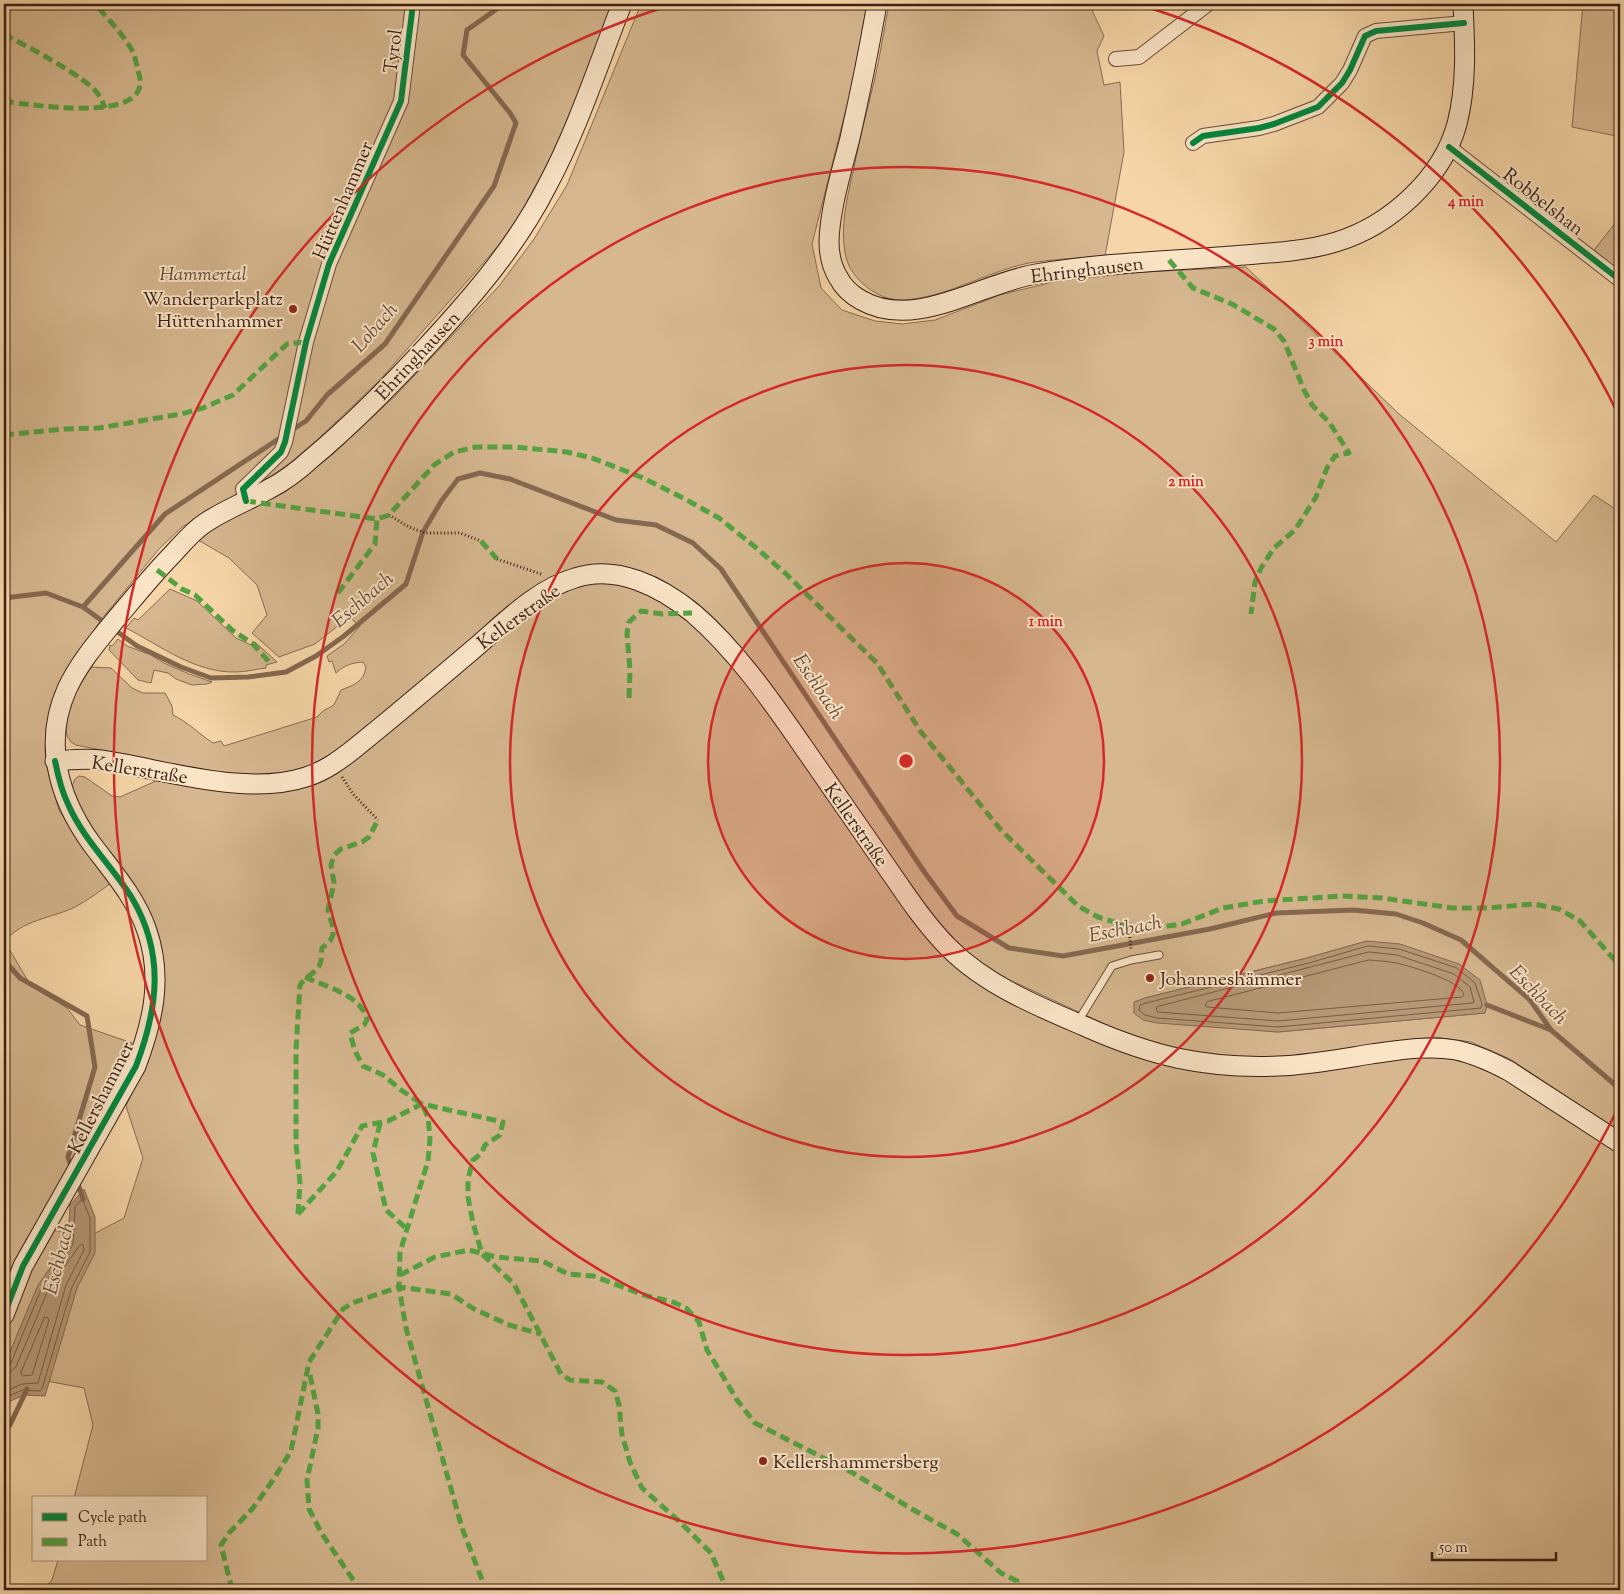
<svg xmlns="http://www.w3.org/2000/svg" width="1624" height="1594" font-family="'Sorts Mill Goudy',serif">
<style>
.green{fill:#d6b78f;stroke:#886c52;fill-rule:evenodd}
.water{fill:#b69876;stroke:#856850}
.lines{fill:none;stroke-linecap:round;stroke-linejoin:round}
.shore{stroke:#785c46;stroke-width:1}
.stream{stroke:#856850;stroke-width:5}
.lane-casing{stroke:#6a4e3a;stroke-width:9}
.street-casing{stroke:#6a4e3a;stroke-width:16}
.secondary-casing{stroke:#3b2016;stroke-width:21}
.path{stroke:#3b2016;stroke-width:3;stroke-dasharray:1 2.5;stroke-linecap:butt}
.lane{stroke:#f9e4c6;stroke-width:7}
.street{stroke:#f9e4c6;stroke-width:14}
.secondary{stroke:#f9e4c6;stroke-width:19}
.quiet{stroke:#54a240;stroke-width:5;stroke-dasharray:10 5;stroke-linecap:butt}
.cycleway-casing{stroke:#f9e4c6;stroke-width:9}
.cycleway{stroke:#00873e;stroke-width:6}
.ring{fill:none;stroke:#d62828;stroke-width:2.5}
.poi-dot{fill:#8f2418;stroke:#f9e4c6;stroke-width:2}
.labels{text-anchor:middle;stroke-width:4;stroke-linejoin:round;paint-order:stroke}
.street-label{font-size:19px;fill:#3b2016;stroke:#f9e4c6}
.park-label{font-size:19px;font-style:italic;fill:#624634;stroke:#f9e4c6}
.poi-label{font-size:19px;fill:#3b2016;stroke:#f9e4c6;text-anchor:start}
.water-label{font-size:20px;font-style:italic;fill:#664a38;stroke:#f9e4c6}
.centre{fill:#d62828;stroke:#f9e4c6;stroke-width:2.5}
.ring-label{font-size:15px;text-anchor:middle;font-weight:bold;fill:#d62828;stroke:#f9e4c6;stroke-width:4;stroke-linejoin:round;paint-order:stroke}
</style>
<rect width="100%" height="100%" fill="#f6d6a8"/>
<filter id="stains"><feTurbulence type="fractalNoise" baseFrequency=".004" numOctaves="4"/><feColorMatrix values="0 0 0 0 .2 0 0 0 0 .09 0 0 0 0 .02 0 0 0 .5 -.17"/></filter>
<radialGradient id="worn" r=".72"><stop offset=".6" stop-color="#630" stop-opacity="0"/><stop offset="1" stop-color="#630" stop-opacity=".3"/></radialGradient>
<g class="green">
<path d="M4 4H614L555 150 518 218 500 244 378 382 318 439 290 463 264 481 245 489 182 527 159 549 100 621 65 675 55 692 49 713 46 731 45 752 49 776 59 810 72 830 111 883C99 892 88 900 75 907 53 918 20 920 5 942L31 986 67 1008 80 1025 132 1043 108 1097 16 1258 4 1287Z"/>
<path d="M641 4H867L856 70 812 244 821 288 842 310 875 321 902 324 935 320 1000 295 1057 281 1143 272 1246 267 1399 414 1556 542 1594 495 1620 512V1132L1510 1059 1471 1042 1434 1037 1292 1057H1237L1187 1052 1147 1041 1113 1028 999 975 975 959 956 941 937 920C882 846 831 769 776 696 749 659 722 617 682 593 647 572 619 562 579 569L327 760 299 771 262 776 219 774 76 745 71 742 67 736 66 728 67 717 78 686 91 667 111 668 132 688 143 693H165L172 706 173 715C188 722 199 734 213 743L221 741 224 746 317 717 323 711 334 705 341 690C354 685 364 682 366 667L363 662C351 663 345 665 336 673L332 661 329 662 327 656 344 644 360 626 349 617 315 644 279 657 252 633 267 615 257 585 229 558 198 540 220 524 285 492 333 454 397 394 499 286 534 239 567 185ZM1367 941 1485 1013 1278 1032 1224 1027 1145 998 1307 958Z"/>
<path d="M889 4H1089L1104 36 1097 51 1104 85 1120 82 1124 152 1105 256C1080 258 1054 259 1029 263 985 272 947 298 902 300 878 301 851 279 846 257 839 226 848 196 854 167 860 138 867 110 874 82 880 56 884 30 889 4Z"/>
<path d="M1583 4H1620V195L1616 136 1572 127Z"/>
<path d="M1620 217V272L1594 250Z"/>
<path d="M595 581 635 587 664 602 696 627 723 655 764 704 931 939 1161 1063 1419 1056 1440 1057 1466 1061 1492 1070 1551 1106 1620 1153V1590H42L52 1580 58 1560H206V1498H74L93 1425 84 1388 4 1373V1343L11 1320 28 1276 55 1230 84 1239 124 1218 143 1158 126 1106 151 1051 160 1021 164 991V965L160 941 142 898 90 827 74 794 72 786 75 779 79 776 85 777 112 796 120 797 156 781 295 788 538 605 563 590Z"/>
<path d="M170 589 197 601 236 638 251 645 255 642 277 662 266 665V668C256 669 246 672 236 672 195 673 161 646 126 628L134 618 138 620Z"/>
<path d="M118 639 127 646 151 655 164 663 189 674 212 682 207 684 192 685 176 679 168 673 154 670 151 683 138 680 109 650 110 645 112 646Z"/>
</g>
<g class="water">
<path d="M1367 941 1400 944 1459 964 1480 980 1487 1005 1485 1013 1278 1032 1157 1023 1143 1020 1134 1013V1002L1145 998 1307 958Z"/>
<path d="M84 1189 95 1217V1253L77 1288 45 1396 24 1395 6 1403 4 1402V1366L38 1285 68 1243 70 1205Z"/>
</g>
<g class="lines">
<g class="shore">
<path d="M1368 946 1399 949 1457 968 1475 983 1482 1004 1481 1008 1278 1027 1157 1018 1145 1015 1139 1010 1140 1005 1146 1003 1309 963Z"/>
<path d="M1369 952 1397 955 1454 974 1470 987 1474 1002 1472 1003 1278 1021 1158 1012 1156 1010 1157 1007Z"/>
<path d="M1369 960C1378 961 1387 961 1396 963 1410 966 1462 981 1464 995L1462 997 1278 1013 1207 1007 1205 1005 1207 1002Z"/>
<path d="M45 1317 48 1318 49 1320 32 1375 22 1376 21 1373Z"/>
<path d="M4 1366H8L11 1363 42 1287 73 1245 75 1207 80 1201H83L90 1218V1252L72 1287 42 1389 40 1391 23 1390 4 1398"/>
<path d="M4 1373 10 1372 16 1367 48 1290 80 1245 83 1244 84 1250 66 1285 38 1383 22 1384 4 1392"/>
</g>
<g class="stream">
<path d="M290 431 306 421 327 395 385 344 494 186 516 123 510 113 463 55 467 30 501 6 502 4"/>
<path d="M4 598 46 593 83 607 137 646 181 667 211 678 248 677 286 672 316 656 344 636 406 584 423 532 442 500 458 479 480 473 510 479 616 520 656 525 693 543 721 569 925 873 957 916 1009 948 1063 956 1210 929 1276 913 1353 910 1396 914 1423 923 1461 940 1530 1000 1551 1030 1620 1089"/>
<path d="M83 607 165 514 283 436"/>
<path d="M4 960 20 978 87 1016 95 1067 68 1157 72 1169"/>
<path d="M1487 1005 1551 1030"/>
<path d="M77 1181 83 1199"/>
<path d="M10 1425 27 1389"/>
</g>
<g class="lane-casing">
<path id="lane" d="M1077 1023 1112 966 1131 960 1159 955"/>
</g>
<g class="street-casing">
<g id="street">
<path d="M1116 59 1139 57 1208 4"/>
<path d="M1193 143 1203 136 1259 128 1274 124 1318 107 1342 83 1350 70 1365 36 1376 31 1464 23"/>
<path d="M1449 147 1620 280"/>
<path d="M246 501 243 489 281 452 285 442 306 342 329 264 401 101 413 4"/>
</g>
</g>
<g class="secondary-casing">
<g id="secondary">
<path d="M877 4C869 49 860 94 850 138 842 170 830 208 829 241 829 253 832 267 838 277 843 287 852 295 861 300 915 331 981 283 1036 274 1100 263 1167 261 1232 256 1267 253 1303 252 1336 242 1389 226 1442 179 1457 124 1467 85 1465 44 1463 4"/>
<path d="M55 761C70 760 86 758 101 760 163 769 245 797 306 777 325 771 340 760 355 748 396 715 436 681 476 647 505 622 537 589 575 578 617 564 661 587 693 613 736 650 770 699 802 745 829 784 857 824 884 863 904 892 924 923 949 948 986 985 1037 1006 1084 1026 1151 1056 1205 1069 1278 1066 1309 1065 1340 1059 1371 1054 1399 1050 1428 1045 1456 1050 1475 1054 1492 1062 1509 1071L1620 1143"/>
<path d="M4 1315 23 1266 136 1066C153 1021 163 978 147 931 136 898 112 871 91 843 58 797 43 742 67 689 79 663 98 641 116 619 133 599 150 578 168 559 180 547 191 532 205 523 226 509 248 501 269 489 285 481 299 470 312 458 354 423 392 384 429 344 474 295 517 245 547 186 578 128 598 65 622 4"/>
</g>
</g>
<g class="path">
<path d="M389 515 409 527 425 533H460L481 541"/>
<path d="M497 559 541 574"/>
<path d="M342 777 353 794 378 820"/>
<path d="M1120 924 1129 931 1131 949"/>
</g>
<use href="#lane" class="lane"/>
<use href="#street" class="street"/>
<use href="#secondary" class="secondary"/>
<g class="quiet">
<path d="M4 34C24 45 87 77 98 94 101 98 103 103 105 108"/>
<path d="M4 101C30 105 128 120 139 89 142 82 139 74 137 67 136 62 135 56 133 52 123 34 108 19 95 4"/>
<path d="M1169 260 1193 288 1232 304 1274 329 1284 341 1304 390 1312 405 1329 422 1349 453 1335 456 1327 468 1316 497 1295 530 1274 548 1261 568 1255 582 1251 614"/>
<path d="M4 435 64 429 99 428 181 414 203 408 233 395 287 344 306 342"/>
<path d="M246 501 377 519 389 515 434 465 454 452 476 447H515L567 452 592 458 641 477 683 498 719 518 754 546 785 573 877 663 921 732 1001 830 1078 906 1098 917 1120 924 1150 927H1162L1182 924 1223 908 1264 901 1343 896 1382 898 1452 908H1488L1534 904 1559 909 1580 921 1620 966"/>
<path d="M481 541 497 559"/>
<path d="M157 570 182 589 195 595 232 630 253 644 271 664"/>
<path d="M338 593 375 544 377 519"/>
<path d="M629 698 630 671 627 633 629 622 641 611 662 614 692 613"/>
<path d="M305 977C326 987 362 995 367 1020L364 1025 350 1033 355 1051 363 1066 383 1075 401 1090 422 1104 428 1117 430 1139 428 1161 400 1252 399 1287 406 1328 462 1528 486 1590"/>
<path d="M380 1123 373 1153 386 1210 407 1229"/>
<path d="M298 1214 337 1171 362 1126 388 1121 422 1104 503 1122 500 1135 485 1145 481 1154 473 1160 468 1179V1197L473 1223 482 1254 514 1284 561 1374 570 1380 602 1382 615 1391 619 1405 622 1435 630 1462 642 1488 680 1522 711 1553 727 1590"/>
<path d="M298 1214 300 1183 296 1144V1050L300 985C305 977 317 972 320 964 322 960 321 953 322 948L330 941 333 935V928L328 910 334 883 331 865 334 855 341 849 362 842 369 837 378 820"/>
<path d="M400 1275 435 1257 469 1250 496 1257 542 1261 568 1274 593 1276 647 1296 673 1302 686 1308 699 1322 707 1350 727 1383 737 1400 755 1423 853 1473 910 1508 957 1534 1001 1573 1017 1581 1015 1590"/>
<path d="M310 1375 318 1414V1428L307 1480 309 1509 322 1534 360 1590"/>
<path d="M232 1590 221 1545 229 1533 253 1508 273 1480 291 1451 309 1362 343 1309 352 1303 399 1287 451 1294 474 1309 509 1325 541 1334"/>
</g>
<g class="cycleway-casing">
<g id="cycleway">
<path d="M1193 143 1203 136 1259 128 1274 124 1318 107 1342 83 1350 70 1365 36 1376 31 1464 23"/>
<path d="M1449 147 1620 280"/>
<path d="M246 501 243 489 281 452 285 442 306 342 329 264 401 101 413 4"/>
<path d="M4 1315 23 1266 136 1066C158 1008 165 954 132 898 112 866 83 839 68 804 61 790 58 776 55 761"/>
</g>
</g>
<use href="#cycleway" class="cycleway"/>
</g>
<circle cx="906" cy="761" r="198" fill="#d62828" fill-opacity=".12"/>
<g class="ring">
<circle cx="906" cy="761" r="198"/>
<circle cx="906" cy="761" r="396"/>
<circle cx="906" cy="761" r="594"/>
<path d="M1618 1108A792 792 0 1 1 668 6M1144 6A792 792 0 0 1 1618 414"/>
</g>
<g class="poi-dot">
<circle cx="293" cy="309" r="5"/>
<circle cx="1150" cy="978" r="5"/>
<circle cx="763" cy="1461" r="5"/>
</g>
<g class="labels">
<g class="street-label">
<text transform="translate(392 51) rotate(-83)" y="7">Tyrol</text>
<text transform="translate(342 200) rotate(-67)" y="7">Hüttenhammer</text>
<text transform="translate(1544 201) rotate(38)" y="7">Robbelshan</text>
<text transform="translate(1087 269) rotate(-7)" y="7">Ehringhausen</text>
<text transform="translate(417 355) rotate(-47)" y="7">Ehringhausen</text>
<text transform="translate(518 616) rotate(-36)" y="7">Kellerstraße</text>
<text transform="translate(140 769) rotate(9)" y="7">Kellerstraße</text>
<text transform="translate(857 824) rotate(55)" y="7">Kellerstraße</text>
<text transform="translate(100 1097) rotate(-63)" y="7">Kellershammer</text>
</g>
<g class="park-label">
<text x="203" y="280">Hammertal</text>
</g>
<g class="poi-label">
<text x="283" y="305" text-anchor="end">Wanderparkplatz<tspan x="283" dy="22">Hüttenhammer</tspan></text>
<text x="1160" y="985">Johanneshämmer</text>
<text x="773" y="1468">Kellershammersberg</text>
</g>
<g class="water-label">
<text transform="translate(374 327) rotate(-49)" y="7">Lobach</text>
<text transform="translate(362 599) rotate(-41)" y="7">Eschbach</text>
<text transform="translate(819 686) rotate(56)" y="7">Eschbach</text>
<text transform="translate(1125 928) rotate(-11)" y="7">Eschbach</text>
<text transform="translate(1539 994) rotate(46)" y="7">Eschbach</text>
<text transform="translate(58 1258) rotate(-76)" y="7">Eschbach</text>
</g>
</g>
<circle cx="906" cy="761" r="8" class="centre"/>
<g class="ring-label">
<text x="1466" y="206">4 min</text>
<text x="1326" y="346">3 min</text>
<text x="1186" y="486">2 min</text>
<text x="1046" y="626">1 min</text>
</g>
<rect width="1624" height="1594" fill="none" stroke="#f6d6a8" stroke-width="20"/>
<rect x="5" y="5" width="1614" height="1584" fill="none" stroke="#3b2016" stroke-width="2.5"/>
<rect x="10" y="10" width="1604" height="1574" fill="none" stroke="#3b2016"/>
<rect x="32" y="1496" width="175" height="65" fill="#f9e4c6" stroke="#ad9680"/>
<rect x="42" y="1513" width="25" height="8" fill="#00873e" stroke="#ad9680"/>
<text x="78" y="1522" font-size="15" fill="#3b2016">Cycle path</text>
<rect x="42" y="1538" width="25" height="8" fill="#54a240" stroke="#ad9680"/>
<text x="78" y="1546" font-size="15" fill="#3b2016">Path</text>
<path d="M1432 1552v8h124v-8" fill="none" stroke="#3b2016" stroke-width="2.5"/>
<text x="1439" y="1552" font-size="15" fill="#3b2016" stroke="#f9e4c6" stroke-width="4" paint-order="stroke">50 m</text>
<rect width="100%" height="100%" filter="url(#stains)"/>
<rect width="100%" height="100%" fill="url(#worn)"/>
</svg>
